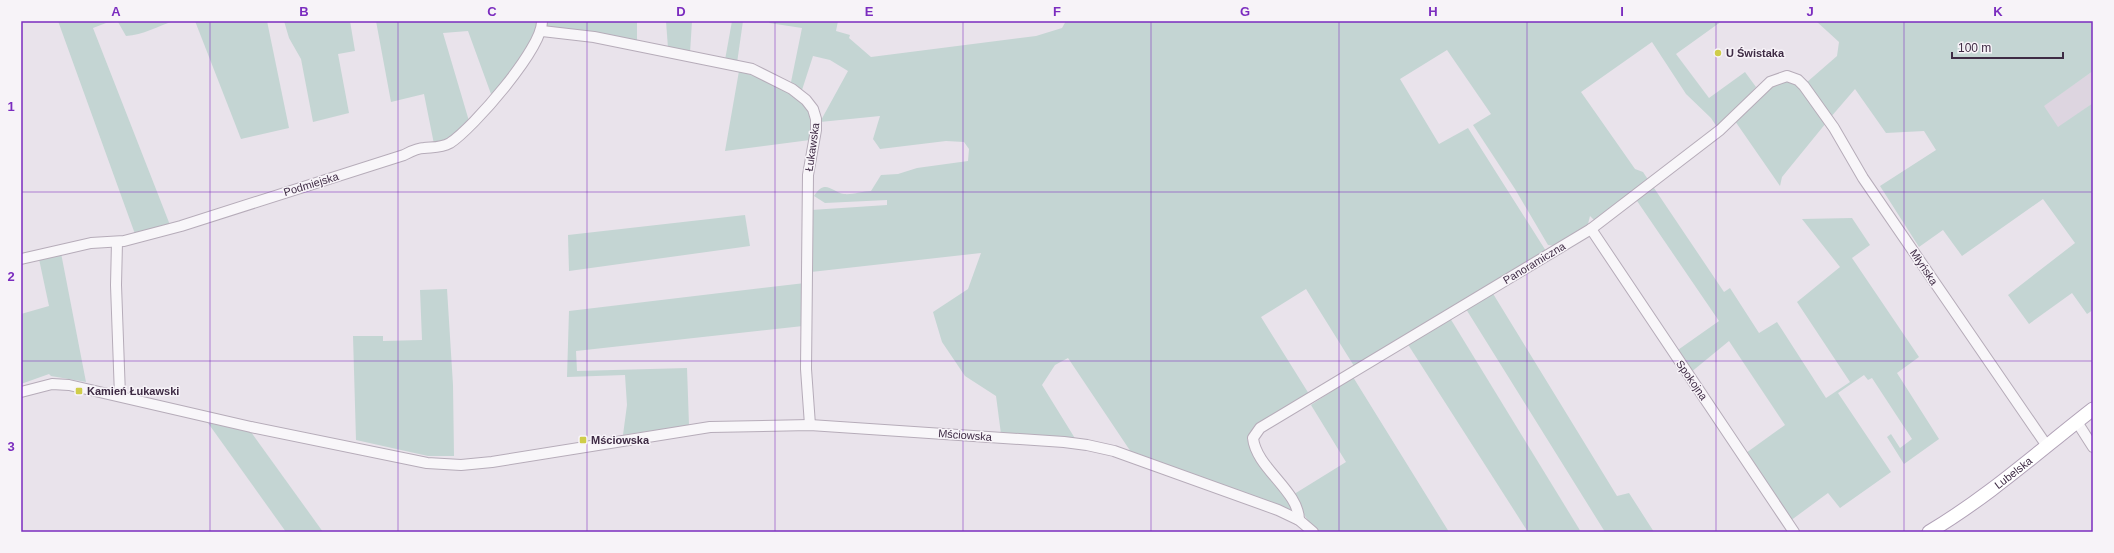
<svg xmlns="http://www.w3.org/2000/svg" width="2114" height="553" font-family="Helvetica,sans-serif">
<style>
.built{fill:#ddd5e0}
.green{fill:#c4d5d3}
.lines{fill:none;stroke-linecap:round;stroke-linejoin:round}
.minor-casing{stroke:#b6acb9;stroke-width:12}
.major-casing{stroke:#b1a2b7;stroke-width:15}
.minor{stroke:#f8f6f9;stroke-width:10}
.major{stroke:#fff;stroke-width:13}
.grid{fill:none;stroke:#7b2cbf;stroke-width:1;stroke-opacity:0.55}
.poi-dot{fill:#cfcd49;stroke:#f7f3f8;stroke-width:1.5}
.labels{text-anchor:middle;stroke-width:3;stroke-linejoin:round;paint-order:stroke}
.poi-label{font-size:11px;font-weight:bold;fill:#3e2b44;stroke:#f7f3f8;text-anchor:start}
.street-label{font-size:11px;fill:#3e2b44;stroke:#f7f3f8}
.neatline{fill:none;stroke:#7b2cbf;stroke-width:1.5}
.grid-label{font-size:13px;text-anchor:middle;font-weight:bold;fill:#7b2cbf}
</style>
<rect width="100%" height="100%" fill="#e9e3eb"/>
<path class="built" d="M2093 71V103L2058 128 2043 106Z"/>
<g class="green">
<path d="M58 21H174C158 26 143 35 126 36L118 22 106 23 93 28 170 225 135 234Z"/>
<path d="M195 21H267L289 128 241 139Z"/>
<path d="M284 21H350L355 51 338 54 349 113 313 122 301 59 289 38Z"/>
<path d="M376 21H637V42L549 27 542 23 503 86 491 94 468 31 443 33 469 121 450 137 434 144 424 94 391 102Z"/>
<path d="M666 21H692L690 53 668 48Z"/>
<path d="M732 21H743L737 63 725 60Z"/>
<path d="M770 21H838L836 31 850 35 849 38 871 57 1036 36 1062 28 1066 21H1722L1676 54 1709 98 1745 72 1756 87 1742 104 1717 127 1711 118 1686 94 1652 42 1581 92 1635 169 1643 172 1649 181 1594 220 1590 216 1588 224 1555 246 1548 245 1515 189 1473 125 1491 114 1447 50 1400 79 1439 144 1468 128 1546 251 1354 366 1306 289 1261 317 1309 394 1304 395 1247 439 1290 501 1292 507 1291 511 1131 452 1068 358 1055 365 1042 385 1076 440 1001 434 996 396 965 376 942 342 933 312 968 289 981 253 811 272V210L887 205V200L825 203 814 196C825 178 832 192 844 194 852 195 863 191 871 191L881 175 898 174 917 168 968 161 969 149 964 142 946 141 880 149 873 139 880 116 820 122 848 71 830 60 813 56 802 90 791 82 802 28 769 23Z"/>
<path d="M1816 21H2093V71L2044 106 2058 127 2093 103V310L2087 314 2072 293 2029 324 2008 295 2075 243 2043 199 1962 256 1943 230 1919 247 1880 186 1936 150 1924 131 1886 133 1855 89 1830 118 1806 83 1837 56 1839 42Z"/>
<path d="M739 71C759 77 801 92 811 113 814 121 811 132 810 140L725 151Z"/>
<path d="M1783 80 1796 84 1826 123 1782 177 1780 186 1735 121 1773 86Z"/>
<path d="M1652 185 1724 292 1730 288 1759 333 1777 322 1826 398 1850 382 1797 302 1840 267 1802 219 1852 218 1870 245 1852 258 1919 357 1897 373 1939 439 1904 464 1887 437 1891 434 1900 448 1912 439 1872 378 1868 380 1864 375 1838 393 1891 472 1840 508 1828 493 1790 521 1746 453 1785 425 1729 341 1690 373 1675 352 1719 321 1635 198Z"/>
<path d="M745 215 750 246 569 271 568 235Z"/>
<path d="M61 253 86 382 51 376 49 374 21 384V314L49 306 39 259Z"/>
<path d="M805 283 803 326 576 351 577 371 687 368 689 425 623 435 627 405 625 375 567 377 569 311Z"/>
<path d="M447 289 453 385 454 456H428L356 440 353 336H383V341L422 340 420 290Z"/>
<path d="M1492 292 1617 496 1629 493 1654 532H1605L1466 309Z"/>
<path d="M1450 318 1581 532H1528L1407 343Z"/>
<path d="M1353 377 1449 532H1316L1291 496 1346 462 1311 405Z"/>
<path d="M208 423 251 432 323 532H286Z"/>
</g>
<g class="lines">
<g class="minor-casing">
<g id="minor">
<path d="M542 31 594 37 752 69 792 89 806 100 813 109 816 119V130L808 175 806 369 810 425"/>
<path d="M1591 229 1794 532"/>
<path d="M117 242 116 285 120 396"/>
<path d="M21 259 91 243 124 241 181 226 404 155C410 152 417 148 424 148 433 147 441 148 450 143 473 128 543 48 542 21"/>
<path d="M21 392 52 384 69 385 251 427 427 463 461 465 492 462 710 427 810 425 1064 442 1087 445 1114 451 1278 510 1299 520 1313 532"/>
<path d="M2077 422 2093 447"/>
<path d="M1299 520C1299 491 1256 468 1253 438L1260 428 1591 229 1720 130 1770 82 1787 76 1798 80 1804 86 1834 128 1863 178 2047 446"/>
</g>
</g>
<g class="major-casing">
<g id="major">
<path id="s1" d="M1929 532C1988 497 2039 451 2093 409"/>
</g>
</g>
<use href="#minor" class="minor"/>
<use href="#major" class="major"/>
</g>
<path class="grid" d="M210 21V532M398 21V532M587 21V532M775 21V532M963 21V532M1151 21V532M1339 21V532M1527 21V532M1716 21V532M1904 21V532M21 192H2093M21 361H2093"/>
<g class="poi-dot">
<circle cx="1718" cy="53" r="4"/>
<rect x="75" y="387" width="8" height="8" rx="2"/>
<rect x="579" y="436" width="8" height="8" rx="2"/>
</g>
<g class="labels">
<g class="poi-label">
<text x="1726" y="57">U Świstaka</text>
<text x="87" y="395">Kamień Łukawski</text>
<text x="591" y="444">Mściowska</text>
</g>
<g class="street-label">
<text transform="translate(812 147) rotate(-82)" y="4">Łukawska</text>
<text transform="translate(311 184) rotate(-17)" y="4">Podmiejska</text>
<text transform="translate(1534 263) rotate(-31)" y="4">Panoramiczna</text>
<text transform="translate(1924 267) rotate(56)" y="4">Młyńska</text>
<text transform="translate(1692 380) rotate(55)" y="4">Spokojna</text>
<text transform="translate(965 435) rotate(4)" y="4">Mściowska</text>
<text dy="4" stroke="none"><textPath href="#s1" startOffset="103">Lubelska</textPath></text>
</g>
</g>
<rect width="2114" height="553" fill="none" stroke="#f7f3f8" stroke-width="44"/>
<path d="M1952 52v6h111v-6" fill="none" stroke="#3e2b44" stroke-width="2"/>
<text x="1958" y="52" font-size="12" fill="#3e2b44" stroke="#f7f3f8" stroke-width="3" paint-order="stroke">100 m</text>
<rect x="22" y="22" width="2070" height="509" class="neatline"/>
<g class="grid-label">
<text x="116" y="16">A</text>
<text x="304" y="16">B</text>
<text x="492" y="16">C</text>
<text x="681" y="16">D</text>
<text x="869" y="16">E</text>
<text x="1057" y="16">F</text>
<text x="1245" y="16">G</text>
<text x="1433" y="16">H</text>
<text x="1622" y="16">I</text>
<text x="1810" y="16">J</text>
<text x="1998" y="16">K</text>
<text x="11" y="111">1</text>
<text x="11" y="281">2</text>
<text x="11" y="451">3</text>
</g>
</svg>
